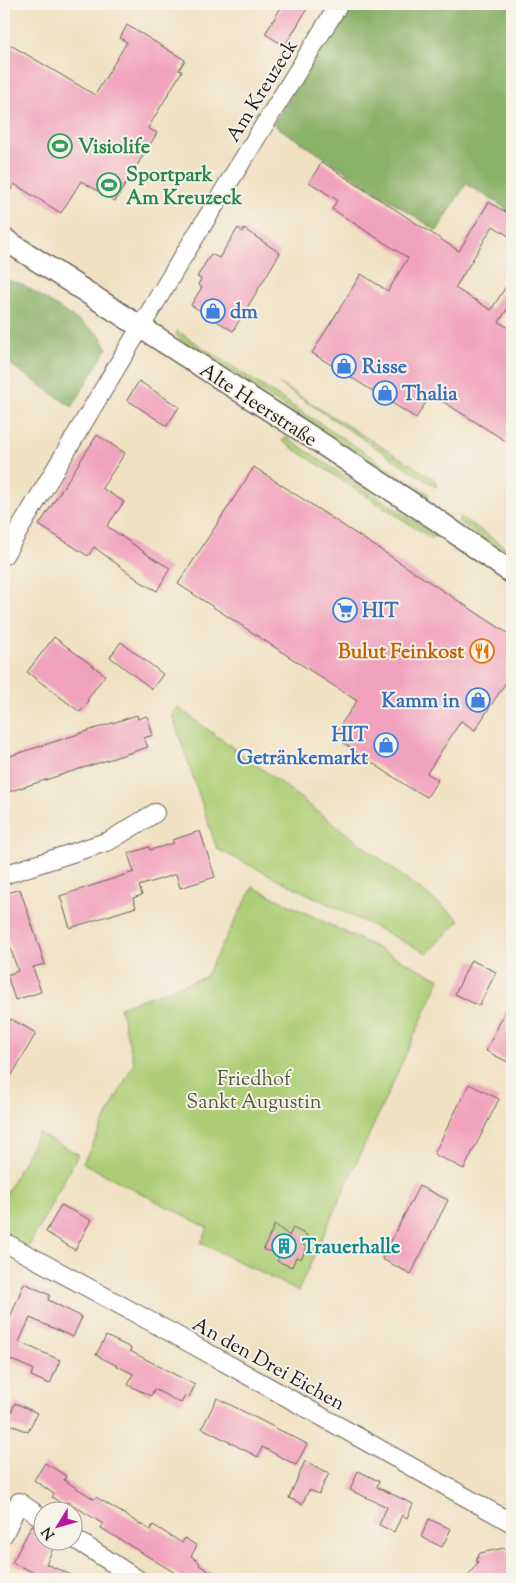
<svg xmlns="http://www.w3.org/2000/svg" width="516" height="1583" font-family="'Sorts Mill Goudy',serif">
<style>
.green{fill:#adce76;stroke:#647549}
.forest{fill:#8ab167;stroke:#536642}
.building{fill:#f1a2bd}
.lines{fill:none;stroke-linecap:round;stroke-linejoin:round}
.minor-casing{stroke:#666156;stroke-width:20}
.tertiary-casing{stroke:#666156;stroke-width:24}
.minor{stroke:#fff;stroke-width:18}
.tertiary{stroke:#fff;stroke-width:21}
.labels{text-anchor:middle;stroke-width:4;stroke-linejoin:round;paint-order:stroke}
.street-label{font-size:20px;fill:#1c1c1c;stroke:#f7f3e8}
.leisure-label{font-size:20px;font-weight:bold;fill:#27864d;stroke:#f7f3e8;text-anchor:start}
.shop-label{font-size:20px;font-weight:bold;fill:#366cbe;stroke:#f7f3e8;text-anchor:start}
.food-label{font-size:20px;font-weight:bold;fill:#c56008;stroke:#f7f3e8;text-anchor:end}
.park-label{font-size:20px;fill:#4f5a3c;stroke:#f7f3e8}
.culture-label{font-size:20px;font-weight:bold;fill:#0d838f;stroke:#f7f3e8;text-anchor:start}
</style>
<rect width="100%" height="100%" fill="#f7f3e8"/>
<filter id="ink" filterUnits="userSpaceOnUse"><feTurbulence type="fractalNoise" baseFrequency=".02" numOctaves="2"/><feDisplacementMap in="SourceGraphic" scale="10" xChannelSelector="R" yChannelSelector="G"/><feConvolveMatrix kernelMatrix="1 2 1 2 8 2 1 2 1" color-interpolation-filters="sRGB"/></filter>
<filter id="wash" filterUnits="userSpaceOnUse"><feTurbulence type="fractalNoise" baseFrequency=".0096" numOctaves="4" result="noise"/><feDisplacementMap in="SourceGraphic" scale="20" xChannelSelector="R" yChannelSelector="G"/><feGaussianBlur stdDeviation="1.12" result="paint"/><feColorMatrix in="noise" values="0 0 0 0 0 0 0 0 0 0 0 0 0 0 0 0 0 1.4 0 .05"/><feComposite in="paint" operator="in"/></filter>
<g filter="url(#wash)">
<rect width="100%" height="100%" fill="#f0e1c3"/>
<g class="green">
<path d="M177 331 429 494 426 498 180 339 176 335Z"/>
<path d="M278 383 434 479 436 482V487Z"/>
<path d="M285 437 437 536 431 538 282 441Z"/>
<path d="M461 517 512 552V559L458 521Z"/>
<path d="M177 707 270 775 460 920 427 953 217 849 172 714Z"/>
<path d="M253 887 440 979 298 1291 201 1243 208 1228 83 1163 134 1063 120 1007 205 977Z"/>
<path d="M38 1133 78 1154 28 1248 4 1235V1198Z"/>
</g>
<g class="forest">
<path d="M349 4H512V212L466 184 437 231 273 124Z"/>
<path d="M4 279 22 284 100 335 107 348 72 407 4 360Z"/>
</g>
<g id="blocks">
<g class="building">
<path d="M283 4H310L285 46 265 34Z"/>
<path d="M127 25 185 60 179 70 182 71 148 128 157 133 115 201 81 181 61 213 14 184 4 202V41L95 95 127 42 120 38Z"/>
<path d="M322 162 459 251 489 202 512 216V238L493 226 455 288 491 310 512 277V301L499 322 512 330V445L431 394 416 418 312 353 361 274 388 291 408 258 332 209 337 200 309 182Z"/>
<path d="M238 228 243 232 244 229 280 253 233 331 191 305 202 287 198 285 201 279 197 277 211 254 219 258Z"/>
<path d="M139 381 179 407 167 426 127 400Z"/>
<path d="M97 435 125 453 102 488 124 502 107 526 154 559 170 568 157 591 141 582 94 547 88 556 39 525Z"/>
<path d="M254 467 512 636V673L475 730 461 721 427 773 438 780 427 797 415 790 414 791 333 736 357 701 178 584Z"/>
<path d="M54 637 105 675 87 700 89 701 80 712 27 672Z"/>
<path d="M121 642 163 674 152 689 110 657Z"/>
<path d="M137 715 138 719 147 716 153 735 144 738 148 747 8 792 4 780V758Z"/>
<path d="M200 831 215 877 180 888 176 874 139 886 142 895 133 898 136 907 70 928 60 896 134 872 128 854 149 847 150 850 174 843 172 840Z"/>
<path d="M20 889 45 964 33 967 41 992 15 1000 7 975 18 971 4 928V894Z"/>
<path d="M471 960 496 972 479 1006 455 994Z"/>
<path d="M512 997V1064L486 1051Z"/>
<path d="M11 1019 36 1033 4 1089V1032Z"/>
<path d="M469 1084 499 1099 464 1169 434 1154Z"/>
<path d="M419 1186 448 1200 411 1274 382 1259Z"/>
<path d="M61 1205 91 1220 75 1250 46 1232Z"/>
<path d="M275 1224 289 1236 293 1228 307 1235 303 1245 307 1247 301 1259 296 1257 292 1267 277 1261 281 1253 263 1250Z"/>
<path d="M24 1283 50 1295 48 1300 82 1317 73 1337 30 1318 19 1342 60 1360 50 1384 31 1376 33 1369 4 1357V1333Z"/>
<path d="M106 1336 131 1348 130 1351 195 1385 189 1397 186 1395 181 1403 154 1389 151 1396 128 1385 133 1374 96 1355Z"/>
<path d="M217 1398 307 1444 296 1465 262 1447 258 1457 202 1428Z"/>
<path d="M15 1403 37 1413 28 1432 7 1423Z"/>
<path d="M305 1461 329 1473 319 1494 309 1490 302 1504 289 1498Z"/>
<path d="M45 1463 66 1476 64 1480 94 1499 96 1497 150 1530 153 1525 182 1543 185 1538 197 1546 191 1556 200 1563 199 1565 222 1579H185L101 1528 103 1524 68 1502 65 1506 52 1497 54 1494 34 1480Z"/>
<path d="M358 1471 379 1481 377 1487 413 1504 407 1518 402 1515 394 1532 379 1525 387 1507 350 1490Z"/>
<path d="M429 1519 451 1529 442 1547 421 1537Z"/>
<path d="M32 1525 42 1532V1540H57L46 1564 80 1579H50L12 1563Z"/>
<path d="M504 1548 512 1557V1579H466L478 1562 476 1560 480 1553Z"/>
</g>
</g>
</g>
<g filter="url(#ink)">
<use href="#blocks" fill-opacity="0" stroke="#666156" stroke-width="1"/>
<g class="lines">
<g class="minor-casing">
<g id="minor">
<path d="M4 555 179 263 339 4"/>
<path d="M4 875 109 841 155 813"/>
<path d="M4 1242 172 1333 512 1523"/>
<path d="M4 1534 19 1502 42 1518"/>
<path d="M72 1537 137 1579"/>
</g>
</g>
<g class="tertiary-casing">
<path id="tertiary" d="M4 239 313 438 434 518 512 573"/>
</g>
<use href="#minor" class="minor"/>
<use href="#tertiary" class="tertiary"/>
</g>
</g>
<defs>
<g id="stadium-ring" transform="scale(1.25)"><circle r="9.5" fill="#f7f3e8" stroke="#2e9e5b" stroke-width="1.5"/><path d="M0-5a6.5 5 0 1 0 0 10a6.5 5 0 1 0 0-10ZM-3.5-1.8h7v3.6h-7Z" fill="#2e9e5b"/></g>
<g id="shop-ring" transform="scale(1.25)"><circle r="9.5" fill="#f7f3e8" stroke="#3f7fe0" stroke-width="1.5"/><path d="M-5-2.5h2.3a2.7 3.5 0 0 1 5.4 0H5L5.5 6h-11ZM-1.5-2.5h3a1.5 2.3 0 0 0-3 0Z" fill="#3f7fe0"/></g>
<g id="supermarket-ring" transform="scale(1.25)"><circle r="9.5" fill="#f7f3e8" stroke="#3f7fe0" stroke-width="1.5"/><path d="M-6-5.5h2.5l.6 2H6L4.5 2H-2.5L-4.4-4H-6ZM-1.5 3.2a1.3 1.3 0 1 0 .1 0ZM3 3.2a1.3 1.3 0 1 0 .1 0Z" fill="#3f7fe0"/></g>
<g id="restaurant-ring" transform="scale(1.25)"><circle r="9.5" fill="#f7f3e8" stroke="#e8710a" stroke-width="1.5"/><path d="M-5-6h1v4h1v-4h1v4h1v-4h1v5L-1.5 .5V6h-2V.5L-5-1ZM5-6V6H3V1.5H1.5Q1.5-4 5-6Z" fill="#e8710a"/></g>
<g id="building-ring" transform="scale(1.25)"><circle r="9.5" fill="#f7f3e8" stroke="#0f9aa8" stroke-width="1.5"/><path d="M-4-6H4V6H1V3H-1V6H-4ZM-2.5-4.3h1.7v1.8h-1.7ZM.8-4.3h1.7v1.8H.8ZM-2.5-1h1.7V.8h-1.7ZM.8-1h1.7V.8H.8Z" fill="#0f9aa8"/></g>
</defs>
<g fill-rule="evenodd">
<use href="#stadium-ring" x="60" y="146"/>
<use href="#stadium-ring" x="109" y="185"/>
<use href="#shop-ring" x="213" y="311"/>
<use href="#shop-ring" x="344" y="366"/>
<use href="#shop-ring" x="385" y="393"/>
<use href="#supermarket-ring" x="345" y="610"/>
<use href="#restaurant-ring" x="482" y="651"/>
<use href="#shop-ring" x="478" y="700"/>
<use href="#shop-ring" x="386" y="745"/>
<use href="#building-ring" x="284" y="1246"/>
</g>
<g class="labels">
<g class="street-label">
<text transform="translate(261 90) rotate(-58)" y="7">Am Kreuzeck</text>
<text transform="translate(259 404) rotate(33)" y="7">Alte Heerstraße</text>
<text transform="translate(269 1363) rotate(29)" y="7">An den Drei Eichen</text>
</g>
<g class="leisure-label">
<text x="78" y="153">Visiolife</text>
<text x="126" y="181">Sportpark<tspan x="126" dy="23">Am Kreuzeck</tspan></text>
</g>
<g class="shop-label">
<text x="230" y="318">dm</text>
<text x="362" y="373">Risse</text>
<text x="402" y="400">Thalia</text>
<text x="362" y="617">HIT</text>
<text x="460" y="707" text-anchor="end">Kamm in</text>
<text x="368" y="741" text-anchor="end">HIT<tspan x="368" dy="23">Getränkemarkt</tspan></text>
</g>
<g class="food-label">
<text x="464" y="658">Bulut Feinkost</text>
</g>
<g class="park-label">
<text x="254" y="1085">Friedhof<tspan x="254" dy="23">Sankt Augustin</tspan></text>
</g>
<g class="culture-label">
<text x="302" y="1253">Trauerhalle</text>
</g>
</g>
<rect width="516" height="1583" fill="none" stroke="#f7f3e8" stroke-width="20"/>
<g transform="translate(58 1526) rotate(233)"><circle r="24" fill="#f7f3e8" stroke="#9f9d96"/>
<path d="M0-4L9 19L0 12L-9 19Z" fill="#b5179e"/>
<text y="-8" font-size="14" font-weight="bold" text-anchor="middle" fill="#1c1c1c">N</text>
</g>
</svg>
